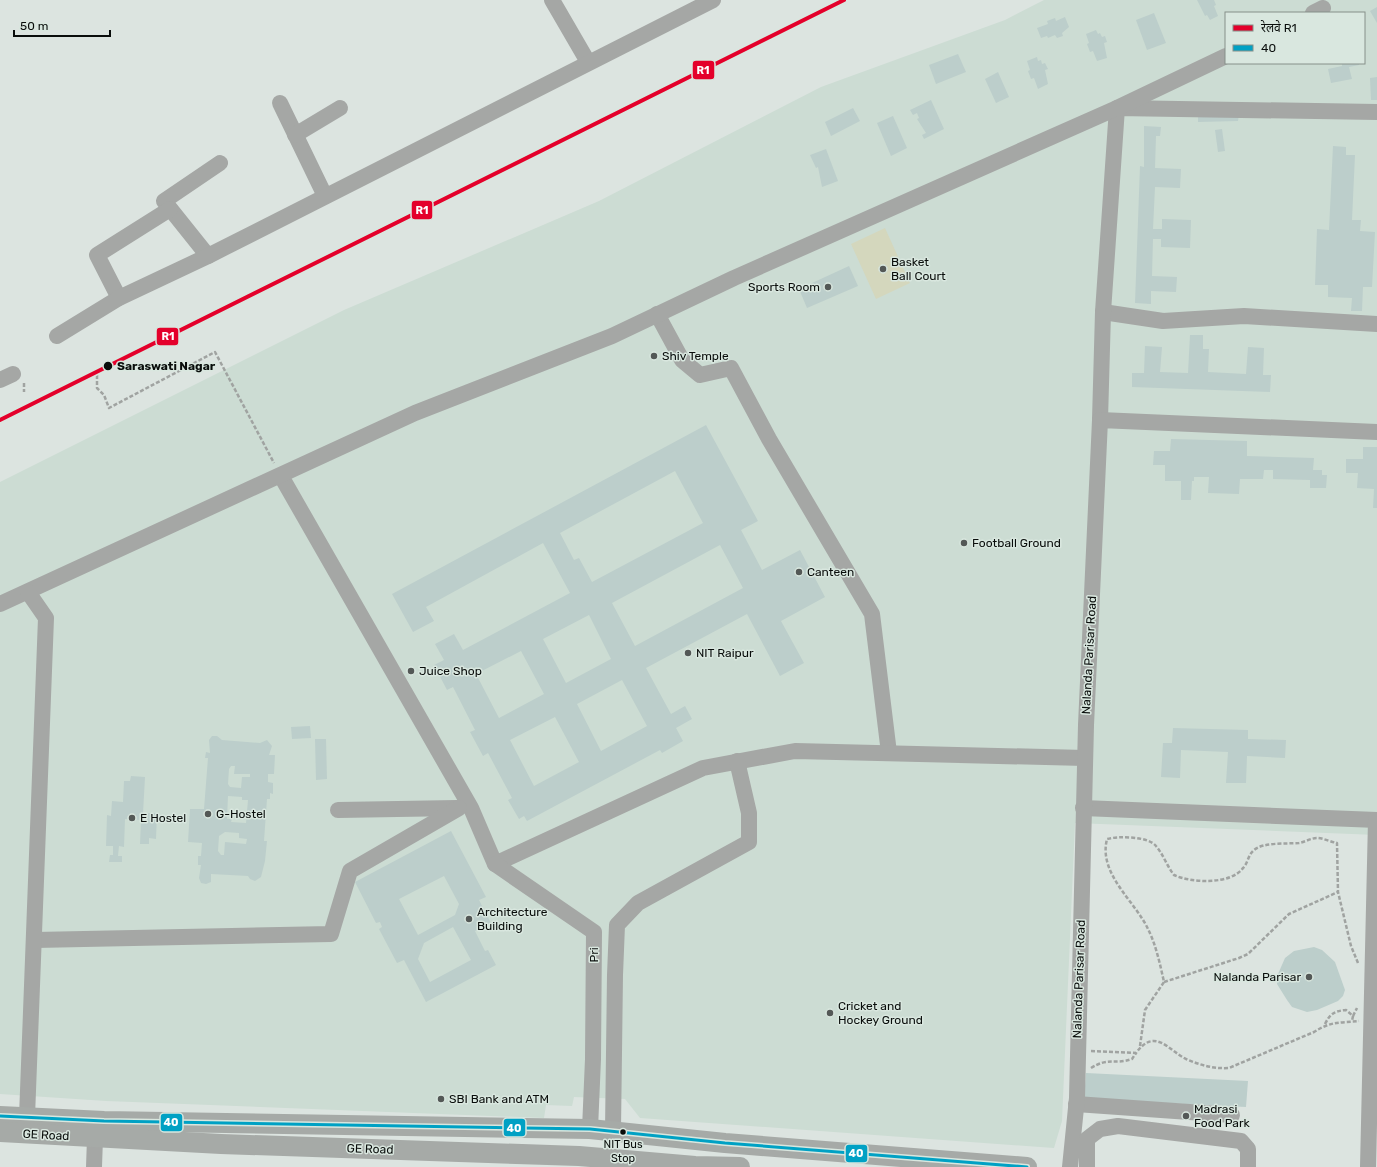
<svg xmlns="http://www.w3.org/2000/svg" width="1377" height="1167" font-family="Rubik,'Noto Sans Devanagari',sans-serif">
<style>
.built{fill:#ccdcd3;fill-rule:evenodd}
.green{fill:#d4d7bd}
.building{fill:#bccecb;fill-rule:evenodd}
.lines{fill:none;stroke-linecap:round;stroke-linejoin:round}
.path{stroke:#a0a3a1;stroke-width:2.5;stroke-dasharray:4 2;stroke-linecap:butt}
.minor{stroke:#a5a7a5;stroke-width:16}
.major{stroke:#a6aaa7;stroke-width:20}
.bus-1-casing{stroke:#d9e7df;stroke-width:6}
.bus-1{stroke:#00a1c4;stroke-width:3}
.rail-1-casing{stroke:#d9e7df;stroke-width:7}
.rail-1{stroke:#e4002b;stroke-width:4}
.poi-dot{fill:#535856;stroke:#d9e7df;stroke-width:1.5}
.stop-dot{fill:#090d0b;stroke:#d9e7df;stroke-width:1.5}
.labels{text-anchor:middle;stroke-width:3;stroke-linejoin:round;paint-order:stroke}
.bus-label{font-size:11px;fill:#090d0b;stroke:#d9e7df}
.poi-label{font-size:12px;fill:#090d0b;stroke:#d9e7df;text-anchor:start}
.stop-label{font-size:12px;font-weight:bold;fill:#090d0b;stroke:#d9e7df;text-anchor:start}
.street-label{font-size:12px;fill:#090d0b;stroke:#d9e7df}
.line-badge{stroke:#d9e7df;stroke-width:1.5}
.badge-label{font-size:11px;text-anchor:middle;font-weight:bold;fill:#fff}
</style>
<rect width="100%" height="100%" fill="#dce4e0"/>
<path class="built" d="M1044 0H1377V835L1075 823 1062 1121 1054 1148 640 1118 625 1099 574 1097 572 1106 546 1105 544 1118 106 1101 0 1094V482L344 310 599 201 821 87 1005 20ZM1226 13H1364V63H1226Z"/>
<path class="green" d="M885 228 910 283 876 299 851 244Z"/>
<g class="building">
<path d="M1197 0H1214L1216 5 1214 6 1218 16 1210 20 1207 15 1205 16Z"/>
<path d="M1377 7V23L1370 11Z"/>
<path d="M1154 13 1166 43 1147 50 1136 20Z"/>
<path d="M1065 17 1069 27 1062 33 1063 36 1057 38 1055 35 1048 38 1047 36 1041 38 1037 28 1048 24 1047 21 1055 18 1056 21Z"/>
<path d="M1096 30 1098 34 1100 33 1102 37 1105 36 1107 42 1104 43 1107 58 1097 61 1093 51 1090 52 1087 44 1089 43 1086 34Z"/>
<path d="M958 54 966 72 936 84 929 65Z"/>
<path d="M1037 57 1038 61 1041 60 1042 64 1045 63 1048 69 1045 70 1048 84 1038 89 1034 78 1031 79 1028 71 1030 70 1027 61Z"/>
<path d="M1342 63H1359V65L1349 67 1352 79 1331 83 1328 69 1342 66Z"/>
<path d="M998 72 1009 97 996 103 985 79Z"/>
<path d="M1377 77V100H1371L1370 78Z"/>
<path d="M931 100 944 129 924 139 922 135 926 133 917 119 919 118 917 113 913 115 910 110Z"/>
<path d="M853 108 860 121 831 136 825 122Z"/>
<path d="M1198 113 1239 114 1238 121 1198 122Z"/>
<path d="M893 116 907 148 891 156 877 123Z"/>
<path d="M1144 126 1161 127 1160 136H1156L1155 168 1181 169 1180 188 1155 187 1153 229H1162V219L1191 220 1190 248 1161 247V239H1153L1152 276 1177 277 1176 292 1151 291V304L1135 303 1140 166 1144 167Z"/>
<path d="M1222 129 1225 151 1218 152 1215 130Z"/>
<path d="M1333 146 1346 147V155H1355L1352 220H1361L1360 231 1375 232 1372 287H1363L1362 311H1351L1352 298 1328 297V285H1315L1317 229 1329 230Z"/>
<path d="M826 149 838 181 822 187 818 167 816 168 810 155Z"/>
<path d="M849 266 858 286 807 308 799 289Z"/>
<path d="M1190 335H1203V349H1209L1208 372 1246 374 1248 347 1264 348 1263 375H1271L1270 392 1132 387V373H1144L1145 346 1162 347 1160 372 1188 373Z"/>
<path d="M706 425 758 521 741 530 762 570 800 550 825 597 781 621 804 663 780 676 747 614 646 668 671 714 685 706 692 719 676 728 683 741 662 753 660 750 527 821 524 816 519 819 508 800 512 798 488 753 483 756 470 732 475 730 453 687 447 690 434 665 444 660 435 644 454 634 463 650 570 593 543 543 426 607 434 621 413 632 392 594ZM675 471 703 523 592 582 579 558 574 560 560 533ZM720 545 743 588 635 646 612 603ZM589 615 611 659 566 683 543 639ZM521 651 544 694 499 718 476 674ZM622 680 647 726 601 751 577 704ZM555 717 579 762 534 786 510 740Z"/>
<path d="M1171 439 1247 441V456L1314 458 1313 470H1322V475H1327L1326 488H1310V480L1273 479V470H1264L1263 479H1240L1239 494 1208 493 1209 477H1194V481H1192L1191 500H1181V481H1165V465H1153L1154 451H1170Z"/>
<path d="M1363 447H1377V508H1373L1374 489 1357 488 1358 473H1346V459H1363Z"/>
<path d="M310 726 311 738 292 739 291 727Z"/>
<path d="M1173 728 1248 730V739L1286 740 1285 758 1247 756 1246 783H1226L1228 752 1181 750 1180 778 1161 777 1163 743H1172Z"/>
<path d="M212 736H217L222 740 260 743 267 740 272 746 269 755H275L274 774H268V782L273 783V794L270 793V799H267L264 841H267L265 861 261 877 255 881 250 879 248 876 211 874V882L206 884 201 883 199 878 201 865H198V856H201L202 843 188 842 190 809H204L208 758H205L206 752 210 753 209 740ZM231 766H235L234 774H250V777H242L241 788 230 787 228 784 229 769ZM228 796 242 797V800H248L246 823 231 822 232 819H227ZM225 832 239 833V838L247 839 246 844 225 842 224 855H221L218 851 219 836Z"/>
<path d="M315 739H326L327 779 316 780Z"/>
<path d="M131 776 145 777 143 813H157L156 839 149 838V844H140L141 820 125 819 124 847 119 846 118 856H122V862H109L110 855H113V846H106L107 815 111 816 112 801 123 802 124 781H130Z"/>
<path d="M451 831 486 897 479 900 491 923 475 931 485 951 488 950 496 965 426 1002 404 960 397 963 379 929 382 927 380 922 376 923 355 882ZM444 876 459 904 455 915 418 935 399 899ZM453 927 471 960 430 982 418 959 424 943Z"/>
<path d="M1314 947 1322 950 1335 962 1345 990 1343 996 1338 1001 1317 1010 1307 1012 1292 1007 1287 1000 1277 984 1278 974 1285 958 1294 951Z"/>
<path d="M1086 1073 1248 1081 1246 1107 1084 1099Z"/>
</g>
<g class="lines">
<g class="path">
<path d="M97 375V388L104 395 109 408 215 352 274 463"/>
<path d="M24 383V392"/>
<path d="M1164 982 1239 958 1248 954 1289 914 1338 892"/>
<path d="M1353 1016 1357 1008"/>
<path d="M1325 1024C1330 1014 1334 1011 1346 1010L1353 1016 1352 1021"/>
<path d="M1140 1046 1145 1010 1164 982C1160 964 1156 945 1148 929 1135 901 1098 874 1107 839 1118 836 1148 836 1156 846 1163 854 1167 866 1174 875 1191 883 1231 885 1243 868 1248 863 1248 855 1254 850 1263 842 1287 844 1299 843 1305 842 1311 838 1317 838 1323 838 1331 842 1337 843L1338 892 1351 946 1358 963"/>
<path d="M1091 1051 1136 1053C1155 1027 1168 1050 1186 1059 1200 1065 1213 1069 1229 1068L1314 1032C1331 1021 1340 1023 1359 1021"/>
<path d="M1091 1068C1108 1057 1115 1065 1132 1059L1136 1053"/>
</g>
<g class="minor">
<path d="M552 0 588 62"/>
<path d="M1313 13 1323 8"/>
<path d="M280 103 325 196"/>
<path d="M295 135 340 108"/>
<path d="M208 256 164 201 220 163"/>
<path d="M119 298 97 255 170 209"/>
<path d="M1103 312 1163 321 1244 316 1377 324"/>
<path d="M657 314 682 360 700 375 731 368 769 439 872 614 889 753"/>
<path d="M57 336 119 298 208 256 713 0"/>
<path d="M0 380 13 374"/>
<path d="M1100 420 1103 312 1117 108 1377 112"/>
<path d="M281 476 471 808 495 864 703 768 795 751 1085 758"/>
<path d="M0 604 415 413 612 336 734 278 1117 108 1226 56"/>
<path d="M1083 808 1377 820"/>
<path d="M338 810 457 808"/>
<path d="M495 864 594 932 593 1059 590 1129"/>
<path d="M35 940 331 934 350 871 459 808"/>
<path d="M1076 1104 1232 1115"/>
<path d="M27 1117 46 618 28 592"/>
<path d="M613 1130 615 975 617 925 638 903 749 842V813L737 761"/>
<path d="M94 1167 95 1138"/>
<path d="M1070 1167 1077 1098 1086 725 1100 420 1377 432"/>
<path d="M1087 1167V1139L1100 1129 1118 1126 1241 1141 1248 1149V1167"/>
<path d="M1368 1167 1376 820"/>
</g>
<g class="major">
<path d="M0 1116 104 1121 590 1129 725 1143 1027 1167"/>
<path d="M0 1132 221 1144 579 1156 695 1166 740 1167"/>
</g>
<g class="bus-1-casing">
<path id="bus-1" d="M0 1116 104 1121 590 1129 725 1143 1027 1167"/>
</g>
<use href="#bus-1" class="bus-1"/>
<g class="rail-1-casing">
<path id="rail-1" d="M0 420 844 0"/>
</g>
<use href="#rail-1" class="rail-1"/>
</g>
<g class="poi-dot">
<circle cx="883" cy="269" r="4"/>
<circle cx="828" cy="287" r="4"/>
<circle cx="654" cy="356" r="4"/>
<circle cx="964" cy="543" r="4"/>
<circle cx="799" cy="572" r="4"/>
<circle cx="688" cy="653" r="4"/>
<circle cx="411" cy="671" r="4"/>
<circle cx="208" cy="814" r="4"/>
<circle cx="132" cy="818" r="4"/>
<circle cx="469" cy="919" r="4"/>
<circle cx="1309" cy="977" r="4"/>
<circle cx="830" cy="1013" r="4"/>
<circle cx="441" cy="1099" r="4"/>
<circle cx="1186" cy="1116" r="4"/>
</g>
<g class="stop-dot">
<circle cx="108" cy="366" r="5"/>
<circle cx="623" cy="1132" r="3.5"/>
</g>
<g class="labels">
<g class="bus-label">
<text x="623" y="1148">NIT Bus<tspan x="623" dy="14">Stop</tspan></text>
</g>
<g class="poi-label">
<text x="891" y="266">Basket<tspan x="891" dy="14">Ball Court</tspan></text>
<text x="820" y="291" text-anchor="end">Sports Room</text>
<text x="662" y="360">Shiv Temple</text>
<text x="972" y="547">Football Ground</text>
<text x="807" y="576">Canteen</text>
<text x="696" y="657">NIT Raipur</text>
<text x="419" y="675">Juice Shop</text>
<text x="216" y="818">G-Hostel</text>
<text x="140" y="822">E Hostel</text>
<text x="477" y="916">Architecture<tspan x="477" dy="14">Building</tspan></text>
<text x="1301" y="981" text-anchor="end">Nalanda Parisar</text>
<text x="838" y="1010">Cricket and<tspan x="838" dy="14">Hockey Ground</tspan></text>
<text x="449" y="1103">SBI Bank and ATM</text>
<text x="1194" y="1113">Madrasi<tspan x="1194" dy="14">Food Park</tspan></text>
</g>
<g class="stop-label">
<text x="117" y="370">Saraswati Nagar</text>
</g>
<g class="street-label">
<text transform="translate(1089 655) rotate(-87)" y="4">Nalanda Parisar Road</text>
<text transform="translate(594 955) rotate(-90)" y="4">Pri</text>
<text transform="translate(1079 979) rotate(-88)" y="4">Nalanda Parisar Road</text>
<text transform="translate(46 1135) rotate(3)" y="4">GE Road</text>
<text transform="translate(370 1149) rotate(2)" y="4">GE Road</text>
</g>
</g>
<g class="line-badge">
<rect x="692" y="60" width="23" height="20" rx="4" fill="#e4002b"/>
<rect x="411" y="200" width="22" height="20" rx="4" fill="#e4002b"/>
<rect x="156" y="327" width="23" height="19" rx="4" fill="#e4002b"/>
<rect x="160" y="1113" width="23" height="19" rx="4" fill="#00a1c4"/>
<rect x="503" y="1118" width="23" height="19" rx="4" fill="#00a1c4"/>
<rect x="845" y="1144" width="23" height="19" rx="4" fill="#00a1c4"/>
</g>
<g class="badge-label">
<text x="703" y="74">R1</text>
<text x="422" y="214">R1</text>
<text x="168" y="340">R1</text>
<text x="171" y="1126">40</text>
<text x="514" y="1132">40</text>
<text x="856" y="1157">40</text>
</g>
<rect x="1225" y="12" width="140" height="52" fill="#d9e7df" stroke="#86908a"/>
<rect x="1233" y="25" width="20" height="6" fill="#e4002b" stroke="#86908a"/>
<text x="1261" y="32" font-size="12" fill="#090d0b">रेलवे R1</text>
<rect x="1233" y="45" width="20" height="6" fill="#00a1c4" stroke="#86908a"/>
<text x="1261" y="52" font-size="12" fill="#090d0b">40</text>
<path d="M14 30v6h96v-6" fill="none" stroke="#090d0b" stroke-width="2"/>
<text x="20" y="30" font-size="12" fill="#090d0b" stroke="#d9e7df" stroke-width="3" paint-order="stroke">50 m</text>
</svg>
